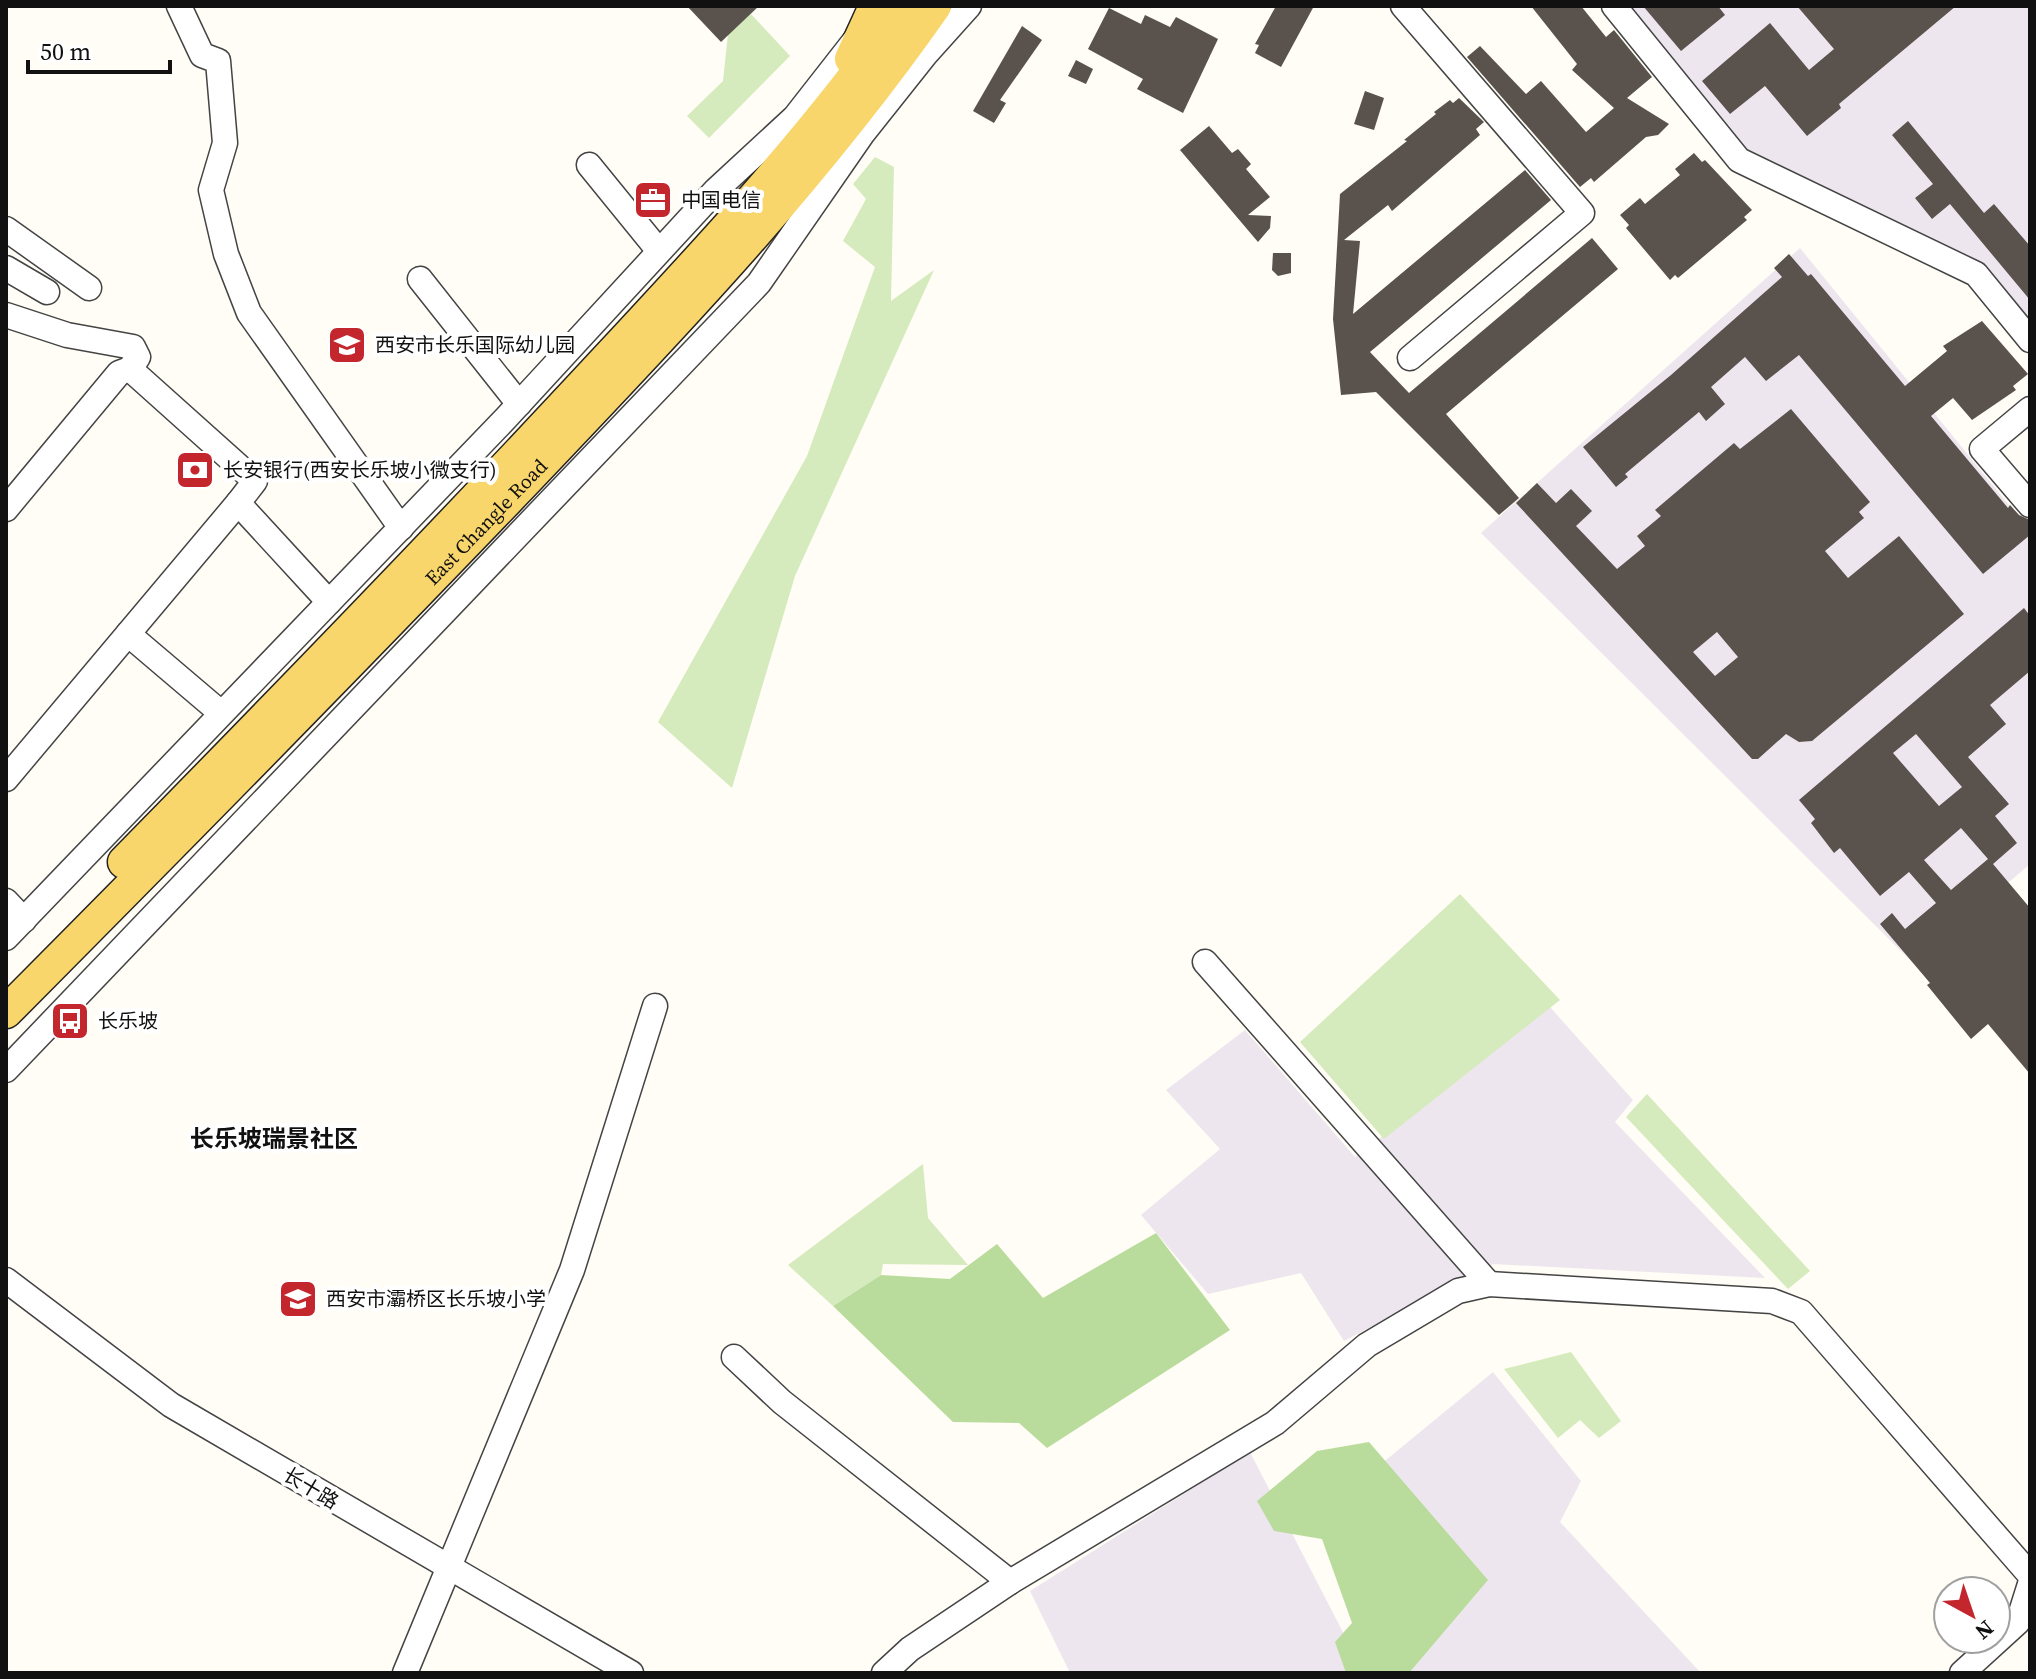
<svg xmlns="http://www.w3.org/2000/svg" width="2036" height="1679" font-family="'Source Serif 4','Noto Sans SC',serif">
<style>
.industrial{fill:#eee6ef}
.green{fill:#d5ebbd}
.forest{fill:#b9dc9c}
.building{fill:#5a524d;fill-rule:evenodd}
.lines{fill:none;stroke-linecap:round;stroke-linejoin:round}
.minor-casing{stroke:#444;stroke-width:27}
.major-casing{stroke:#222;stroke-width:35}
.minor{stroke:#fff;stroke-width:24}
.major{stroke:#f9d66b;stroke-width:32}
.labels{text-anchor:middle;stroke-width:8;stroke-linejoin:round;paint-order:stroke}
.poi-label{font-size:20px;fill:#111;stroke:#fff;text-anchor:start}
.street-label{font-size:20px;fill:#111;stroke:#fff}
.quarter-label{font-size:24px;font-weight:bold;fill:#111;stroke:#fff}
</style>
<rect width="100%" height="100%" fill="#fffdf5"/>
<g class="industrial">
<path d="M1624 6H2030V327L1982 266 1743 147Z"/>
<path d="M1800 248 2030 531V864L1914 964 1481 533Z"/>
<path d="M1550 1007 1633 1100 1615 1122 1765 1278 1493 1264 1344 1341 1301 1273 1208 1294 1141 1215 1220 1149 1166 1090 1245 1030 1355 1157Z"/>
<path d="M1493 1372 1581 1481 1560 1522 1701 1673H1395L1369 1474Z"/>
<path d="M1250 1452 1364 1673H1070L1030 1591Z"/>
</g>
<g class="green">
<path d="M751 14 790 56 709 138 687 116 723 81 728 34Z"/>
<path d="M875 157 894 167 891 301 934 270 795 576 732 788 658 722 807 456 875 267 843 241 866 199 853 184Z"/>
<path d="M1460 894 1560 1000 1384 1139 1300 1042Z"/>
<path d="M1647 1094 1810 1271 1788 1289 1626 1117Z"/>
<path d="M923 1164 928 1218 968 1265 883 1264 881 1275 833 1306 788 1265Z"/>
<path d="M1571 1352 1621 1421 1599 1438 1580 1420 1558 1438 1504 1369Z"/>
</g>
<g class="forest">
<path d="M1156 1233 1230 1330 1047 1448 1019 1423 953 1422 833 1306 881 1275 950 1279 997 1244 1043 1298Z"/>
<path d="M1369 1442 1488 1580 1409 1673H1346L1335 1642 1352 1623 1322 1539 1274 1531 1257 1501 1317 1451Z"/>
</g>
<g class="building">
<path d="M687 6H759L721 42Z"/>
<path d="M1276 6H1314L1281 67 1255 53 1259 45 1255 44Z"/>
<path d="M1531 6H1581L1606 37 1614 30 1652 77 1627 98 1669 124 1658 135 1646 137 1594 182 1591 178 1580 187 1467 57 1480 46 1526 94 1541 81 1586 132 1614 108 1572 70 1577 64Z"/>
<path d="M1643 6H1718L1725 15 1681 51Z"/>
<path d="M1797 6H1956L1839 104 1841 108 1807 136 1765 86 1730 114 1702 81 1770 23 1809 70 1834 49Z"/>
<path d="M1109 8 1141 24 1145 15 1170 27 1176 17 1218 39 1183 113 1137 89 1143 79 1088 49Z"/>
<path d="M1022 26 1042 40 1000 100 1006 103 994 123 973 111Z"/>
<path d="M1076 60 1093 69 1086 84 1068 76Z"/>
<path d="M1365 91 1384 98 1374 130 1354 124Z"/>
<path d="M1459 98 1484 122 1476 129 1480 135 1392 211 1388 205 1344 240 1360 241 1353 314 1525 170 1551 200 1370 352 1409 393 1592 238 1618 269 1446 414 1519 498 1499 515 1376 392 1341 395 1333 319 1340 194 1407 141 1404 140 1436 114 1434 112 1450 100 1453 103Z"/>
<path d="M1908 121 1984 213 1994 204 2030 246V300L1950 204 1932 219 1915 198 1933 184 1892 135Z"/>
<path d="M1209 126 1232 153 1238 149 1251 164 1246 169 1270 197 1248 215 1271 216 1270 228 1258 242 1180 150Z"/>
<path d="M1694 153 1702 162 1705 160 1752 210 1744 217 1747 220 1678 278 1675 275 1670 280 1626 228 1629 225 1620 215 1640 198 1645 204 1680 175 1675 169Z"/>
<path d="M1273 253H1291V273L1278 276 1272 270Z"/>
<path d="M1789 254 1808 276 1811 274 1905 386 1947 351 1943 346 1982 321 2028 374 2013 386 2016 390 1972 420 1953 398 1931 416 2008 508 2010 505 2019 515 2030 520V535L1983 574 1799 355 1766 381 1745 357 1711 387 1725 404 1706 421 1699 412 1625 474 1628 477 1616 487 1583 447 1671 375 1782 277 1774 268Z"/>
<path d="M1791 409 1870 502 1859 512 1864 518 1825 551 1848 578 1899 536 1964 614 1812 741 1799 742 1786 734 1758 759H1752L1516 503 1537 483 1556 503 1571 489 1592 511 1576 526 1617 569 1645 546 1637 536 1661 516 1655 510 1734 443 1740 449ZM1717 632 1738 657 1715 676 1693 652Z"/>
<path d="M2024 608 2030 616V671L1990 705 2006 724 1968 757 2009 804 1995 816 2017 843 1993 864 2030 908V1074L1988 1024 1971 1039 1927 985 1930 983 1880 924 1892 913 1905 929 1936 903 1909 872 1880 896 1840 848 1834 853 1811 823 1815 819 1799 800ZM1916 734 1962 787 1939 806 1893 753ZM1961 828 1988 859 1951 890 1924 860Z"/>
</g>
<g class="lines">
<g class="minor-casing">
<g id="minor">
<path d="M179 6 202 55 218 61 225 143 211 190 226 254 249 313 401 528"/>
<path d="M1403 6 1582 213 1410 358"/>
<path d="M1614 6 1739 160 1976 274 2030 340"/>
<path d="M589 165 659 251"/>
<path d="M6 229 89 288"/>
<path d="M6 268 47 292"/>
<path d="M420 279 519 404"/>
<path d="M6 315 67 335 133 347 138 357 130 369"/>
<path d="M2030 409 1982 449 2030 505"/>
<path d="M6 509 119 373 130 369 255 481 238 503 329 602"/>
<path d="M128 634 221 713"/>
<path d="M6 779 238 503"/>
<path d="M6 901 24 920"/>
<path d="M6 938 506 418 716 190 795 117 856 39"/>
<path d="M1205 962 1489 1284"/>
<path d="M6 1070 759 283 863 133 925 55 969 6"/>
<path d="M6 1280 171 1405 631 1673"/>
<path d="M734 1357 782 1402 1010 1582"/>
<path d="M405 1673 572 1270 655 1006"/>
<path d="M884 1673 910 1649 1010 1582 1275 1423 1367 1345 1458 1291 1489 1284 1772 1301 1801 1312 2030 1575"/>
<path d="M1962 1673 2018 1622 2030 1584"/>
</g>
</g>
<g class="major-casing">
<g id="major">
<path d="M851 59 873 11"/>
<path d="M124 862C285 698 445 533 601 365 708 250 816 135 906 6"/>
<path id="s1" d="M6 1012C178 839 348 666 517 490 665 335 812 182 935 6"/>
</g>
</g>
<use href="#minor" class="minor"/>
<use href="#major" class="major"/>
</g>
<defs>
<g id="office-square" transform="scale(2)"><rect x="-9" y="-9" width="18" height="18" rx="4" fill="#c4262e" stroke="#fff"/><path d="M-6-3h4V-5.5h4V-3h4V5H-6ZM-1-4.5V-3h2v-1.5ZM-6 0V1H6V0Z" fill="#fff"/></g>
<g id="school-square" transform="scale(2)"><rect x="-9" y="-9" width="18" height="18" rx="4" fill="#c4262e" stroke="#fff"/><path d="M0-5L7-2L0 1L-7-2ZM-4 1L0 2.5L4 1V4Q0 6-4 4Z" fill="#fff"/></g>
<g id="bank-square" transform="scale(2)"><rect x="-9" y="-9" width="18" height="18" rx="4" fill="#c4262e" stroke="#fff"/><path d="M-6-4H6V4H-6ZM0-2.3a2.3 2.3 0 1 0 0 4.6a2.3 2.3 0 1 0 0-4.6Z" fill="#fff"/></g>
<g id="bus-square" transform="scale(2)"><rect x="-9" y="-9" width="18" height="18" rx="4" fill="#c4262e" stroke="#fff"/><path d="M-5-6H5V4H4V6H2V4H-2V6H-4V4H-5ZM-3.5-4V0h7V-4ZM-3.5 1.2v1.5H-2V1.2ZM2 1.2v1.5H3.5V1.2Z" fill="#fff"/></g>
</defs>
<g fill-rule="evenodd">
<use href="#office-square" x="653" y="200"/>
<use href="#school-square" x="347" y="345"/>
<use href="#bank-square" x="195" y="470"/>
<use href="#bus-square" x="70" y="1021"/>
<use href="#school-square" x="298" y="1299"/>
</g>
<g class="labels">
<g class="poi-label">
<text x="681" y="207">中国电信</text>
<text x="375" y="352">西安市长乐国际幼儿园</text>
<text x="223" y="477">长安银行(西安长乐坡小微支行)</text>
<text x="98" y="1028">长乐坡</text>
<text x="326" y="1306">西安市灞桥区长乐坡小学</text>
</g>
<g class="street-label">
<text dy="7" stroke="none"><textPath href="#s1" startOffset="686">East Changle Road</textPath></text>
<text transform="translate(311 1488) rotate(31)" y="7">长十路</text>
</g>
<g class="quarter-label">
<text x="274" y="1147">长乐坡瑞景社区</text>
</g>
</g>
<rect width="2036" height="1679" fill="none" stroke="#111111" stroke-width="16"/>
<g transform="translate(1972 1615) rotate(140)"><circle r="38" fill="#ffffff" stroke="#a0a0a0" stroke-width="2"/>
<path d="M0-6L14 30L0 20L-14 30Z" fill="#c4262e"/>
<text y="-12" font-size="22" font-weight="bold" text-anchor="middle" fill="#111111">N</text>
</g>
<path d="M28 60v12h142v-12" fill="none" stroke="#111111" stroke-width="4"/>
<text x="40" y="60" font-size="24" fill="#111111" stroke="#ffffff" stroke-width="6" paint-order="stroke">50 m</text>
</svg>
